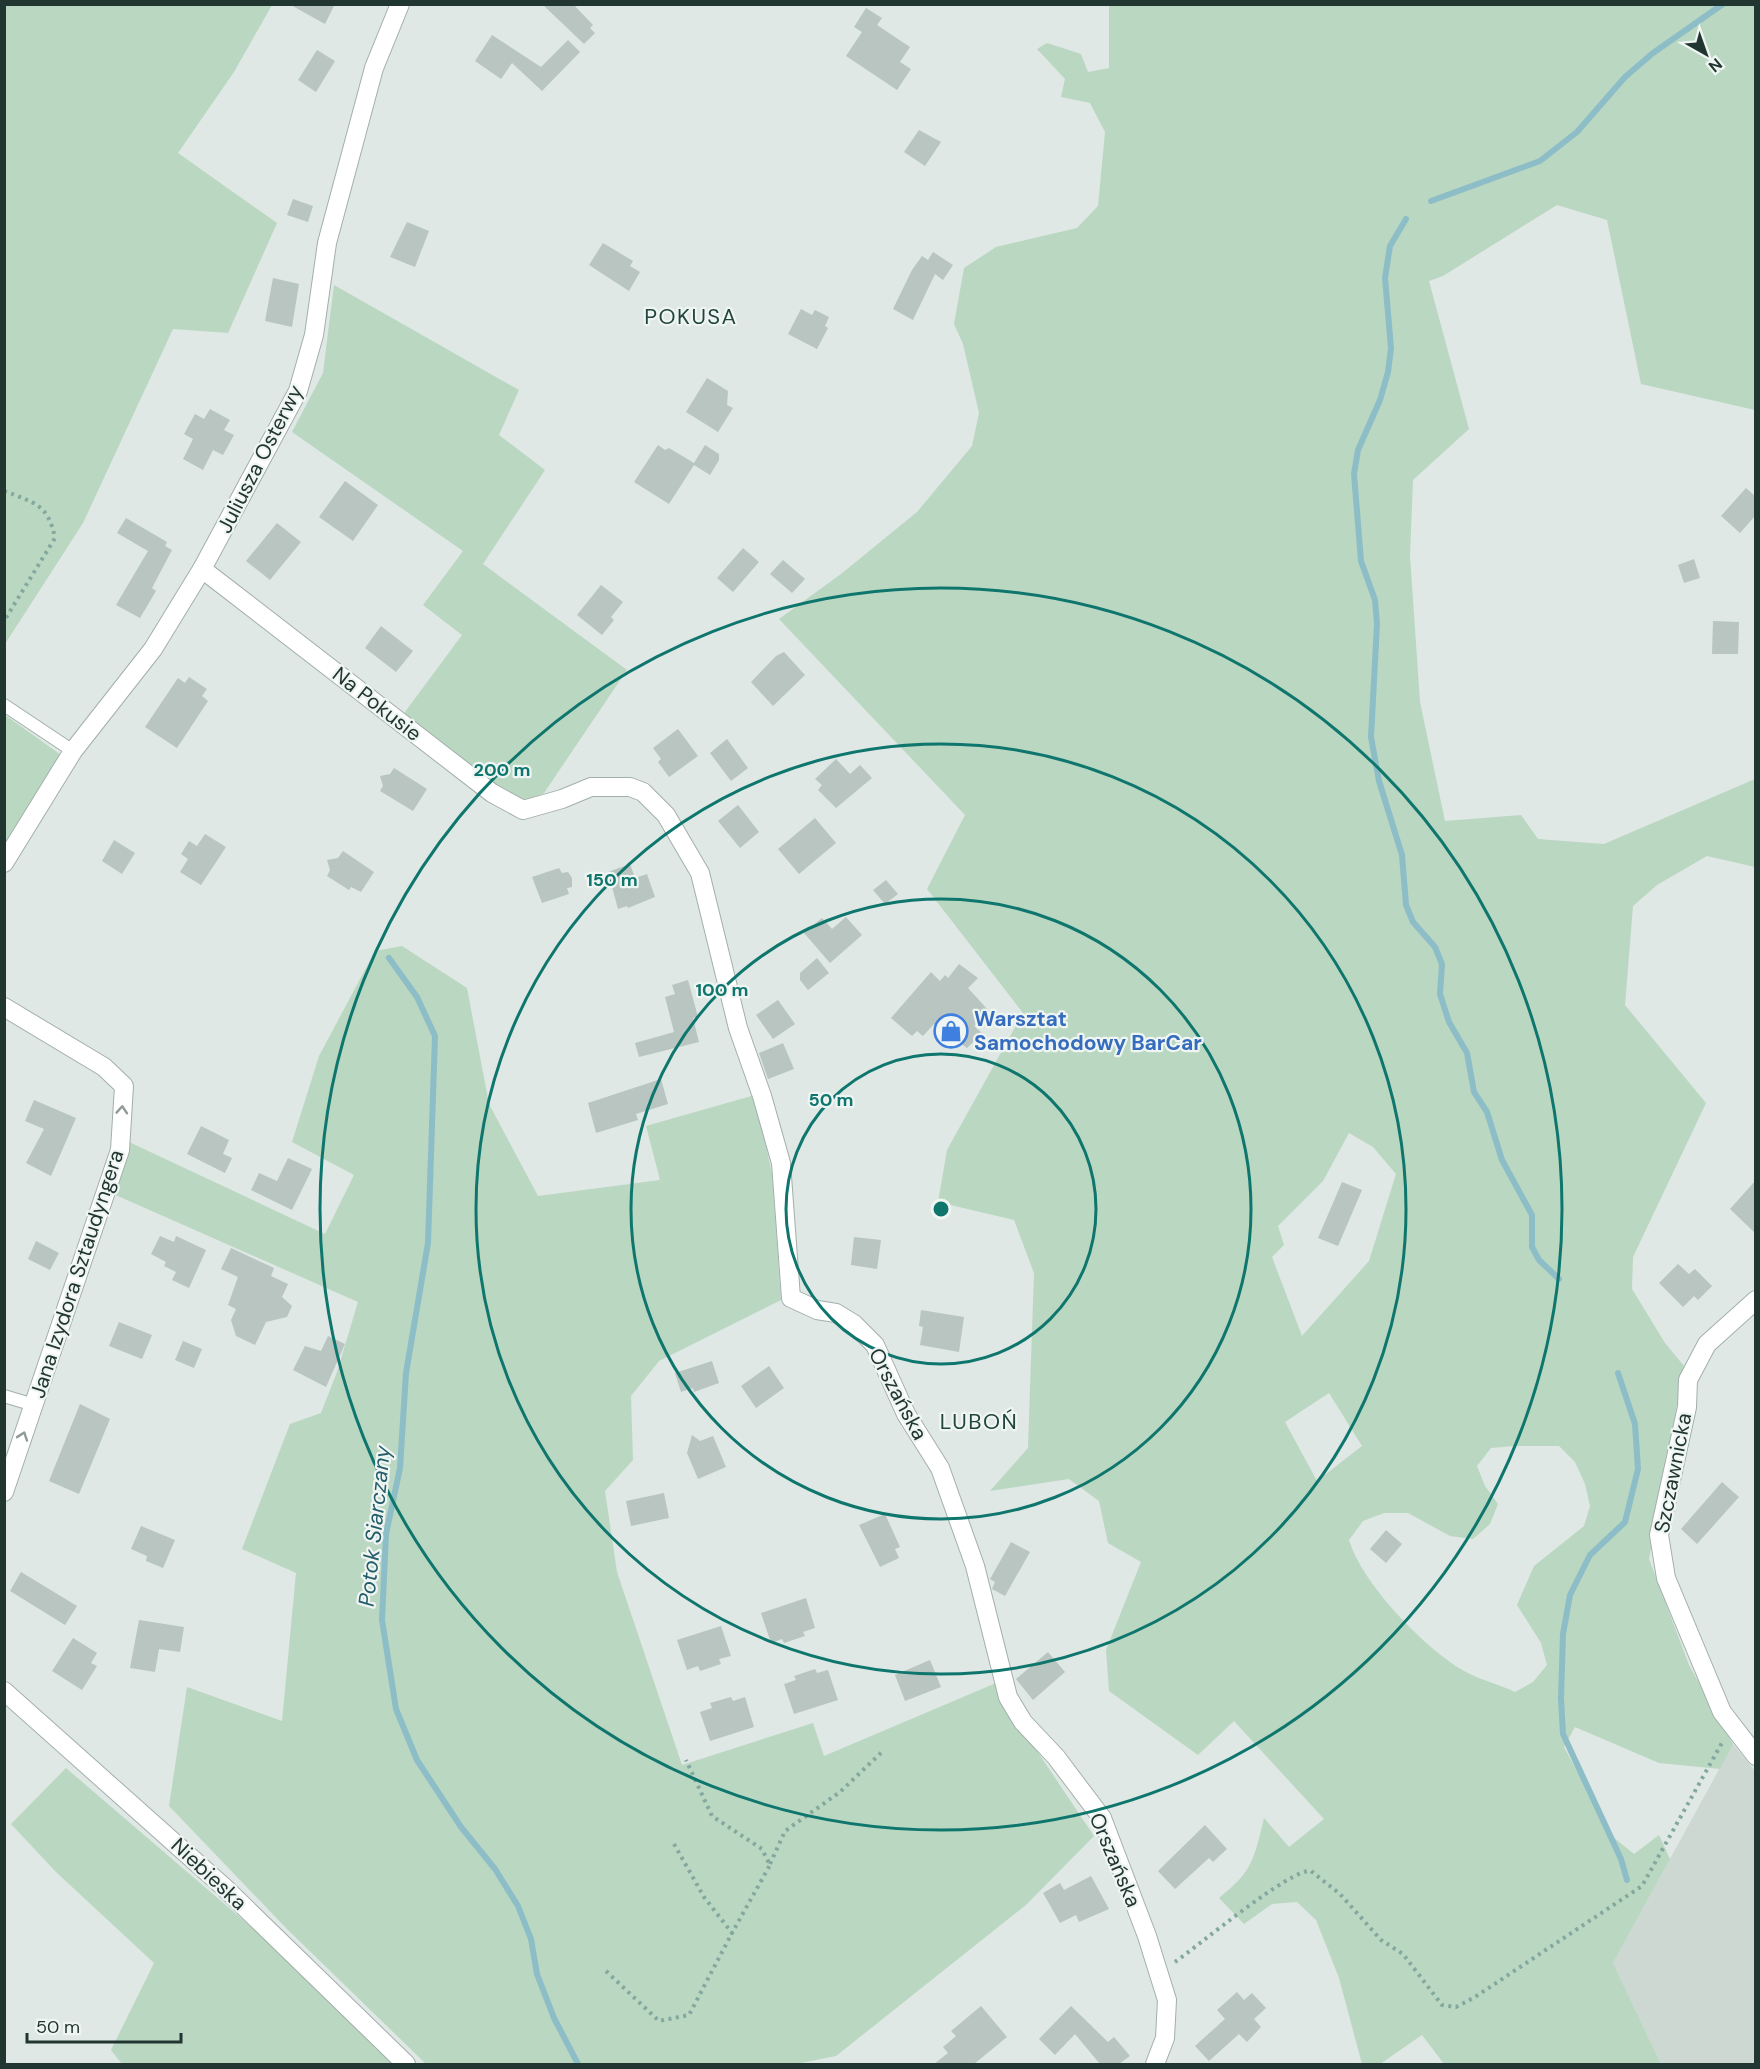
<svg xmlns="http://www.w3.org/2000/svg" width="1760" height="2069" font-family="'DM Sans',sans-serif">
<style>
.built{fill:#cdd8d3}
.green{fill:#bad7c2;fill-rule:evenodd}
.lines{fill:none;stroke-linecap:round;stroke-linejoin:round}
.stream{stroke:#8dbdc7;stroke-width:6}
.building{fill:#b8c5c0}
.service-casing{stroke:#a3afab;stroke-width:14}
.minor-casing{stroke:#a3afab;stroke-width:20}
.tertiary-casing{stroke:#a3afab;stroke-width:20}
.path{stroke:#83a89d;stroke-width:4;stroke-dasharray:3 4.5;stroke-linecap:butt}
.service{stroke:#fff;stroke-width:12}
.minor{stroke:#fff;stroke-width:18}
.tertiary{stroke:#fff;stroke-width:18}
.oneway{stroke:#909a98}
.ring{fill:none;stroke:#0f766e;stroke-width:3}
.labels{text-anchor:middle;stroke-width:4.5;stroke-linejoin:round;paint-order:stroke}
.street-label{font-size:21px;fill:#223631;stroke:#eff5f2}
.shop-label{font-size:21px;font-weight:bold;fill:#366cbe;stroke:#eff5f2;text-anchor:start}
.neighbourhood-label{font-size:22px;letter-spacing:1.5px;fill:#21453d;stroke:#eff5f2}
.water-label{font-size:22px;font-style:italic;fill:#245d6a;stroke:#eff5f2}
.centre{fill:#0f766e;stroke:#eff5f2;stroke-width:3}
.ring-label{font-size:18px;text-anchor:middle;font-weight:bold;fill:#0f766e;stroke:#eff5f2;stroke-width:4.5;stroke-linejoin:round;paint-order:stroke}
</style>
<rect width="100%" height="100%" fill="#dfe8e4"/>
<path class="built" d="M1733 1744 1755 1771V2064H1661L1613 1963Z"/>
<g class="green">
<path d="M5 4 272 5 234 72 178 153 277 223 228 333 173 329 83 523 5 644Z"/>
<path d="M1109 5H1755V410L1641 384 1607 220 1557 205 1443 276 1429 281 1469 429 1413 480 1410 556 1420 702 1445 821 1521 815 1538 839 1604 844 1755 779V867L1707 856 1657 885 1633 906 1625 1005 1706 1103 1633 1257 1632 1289 1665 1343 1684 1366 1649 1559 1689 1665 1733 1744 1720 1769 1659 1763 1575 1727 1564 1747 1613 1837 1634 1854 1659 1835 1670 1859 1613 1963 1661 2064H1444L1422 2035 1380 2064H1362L1339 1978 1316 1920 1297 1902 1272 1904 1244 1924 1219 1898C1253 1871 1254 1859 1264 1818L1289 1847 1324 1819 1234 1721 1198 1755 1109 1691 1106 1650 1141 1562 1108 1543 1099 1501 1069 1479 990 1491 1028 1448 1034 1273 1014 1220 938 1202 947 1150 1023 1013 927 889 965 815 779 619 841 574 917 512 972 446 979 413 963 344 954 324 964 268 996 247 1077 228 1098 206 1105 132 1090 103 1061 97 1065 79 1037 49 1047 43 1081 54 1088 72 1109 68ZM1349 1133 1373 1147 1396 1174 1369 1261 1302 1336 1272 1257 1284 1245 1278 1226 1323 1181ZM1329 1393 1362 1446 1317 1481 1285 1422ZM1514 1446H1559L1575 1462 1585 1484 1590 1506 1584 1526 1534 1566 1517 1605 1541 1643 1547 1665 1533 1682 1515 1692C1498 1684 1474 1678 1459 1668 1421 1644 1362 1583 1349 1540L1363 1521 1384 1513H1408L1450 1536 1473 1539 1490 1524 1498 1504 1485 1486 1477 1466 1491 1448Z"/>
<path d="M334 285 519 390 499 435 545 470 483 564 627 670 544 793C535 797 526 802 517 799 487 790 430 737 402 716L462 635 423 605 463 551 292 432 323 373Z"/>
<path d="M5 715 61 755 5 848Z"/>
<path d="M402 946 467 988 489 1104 538 1196 660 1180 646 1126 755 1095 772 1174 781 1300 659 1361 631 1396 633 1460 605 1491 617 1572 682 1765 813 1723 824 1756 996 1683 1021 1727 1094 1836 1026 1905 836 2056 796 2064H426L287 1929 169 1806 187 1687 282 1721 296 1573 242 1549 290 1424 321 1413 337 1372 358 1302 111 1193 129 1142 325 1234 354 1175 292 1142 319 1056 375 951Z"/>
<path d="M66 1768 271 1944 393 2064H122L111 2050 154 1963 56 1872 11 1824Z"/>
</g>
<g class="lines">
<g class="stream">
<path d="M1431 201 1540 161 1577 132 1625 77 1653 53 1723 4"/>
<path d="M1406 219 1390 246 1385 278 1391 348 1388 372 1380 400 1358 450 1354 474 1361 561 1375 600 1377 624 1371 737 1379 781 1402 855 1406 905 1413 922 1435 947 1442 964 1440 994 1449 1022 1467 1053 1474 1092 1487 1112 1502 1160 1532 1215V1247L1539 1260 1559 1279"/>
<path d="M389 958 417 997 435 1036 428 1243 406 1373 400 1468 386 1534 382 1620 396 1709 417 1760 461 1827 495 1869 518 1906 531 1939 537 1974 554 2018 578 2064"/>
<path d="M1618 1373 1635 1424 1638 1469 1625 1522 1590 1555 1570 1595 1563 1634 1561 1698 1563 1734 1621 1859 1627 1880"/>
</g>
</g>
<g class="building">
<path d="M289 4H335L325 24Z"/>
<path d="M542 4H573L593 25 590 28 595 33 584 44Z"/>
<path d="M866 8 882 18 877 25 910 47 900 62 911 69 897 90 846 56 862 32 854 27Z"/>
<path d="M492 35 541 67 568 40 580 52 542 91 512 63 501 79 475 61Z"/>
<path d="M317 50 335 61 316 92 298 80Z"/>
<path d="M919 130 941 142 925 166 904 152Z"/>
<path d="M293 199 313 206 308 222 287 215Z"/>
<path d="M407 222 429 231 415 267 390 257Z"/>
<path d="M603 243 633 261 630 266 640 272 629 291 589 265Z"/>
<path d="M933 252 953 265 943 280 935 274 913 320 893 309 912 270 922 256 928 260Z"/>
<path d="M273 278 299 284 292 327 265 321Z"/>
<path d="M801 309 812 315 815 310 829 317 825 326 828 328 817 349 788 334Z"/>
<path d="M707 378 728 391 727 405 733 408 718 432 686 412Z"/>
<path d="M210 409 230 420 224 430 234 435 223 455 213 450 203 470 183 459 193 439 184 434 195 414 204 419Z"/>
<path d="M658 445 665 450 669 448 694 463 705 445 719 454V460L710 475 694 465 669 504 634 482Z"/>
<path d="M345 481 378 505 353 541 319 517Z"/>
<path d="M1746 488 1755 496V516L1740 533 1721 516Z"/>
<path d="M126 518 167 542 165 546 172 550 152 588 156 591 140 618 116 605 148 551 117 533Z"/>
<path d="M277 523 301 542 270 580 246 561Z"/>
<path d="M743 548 759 562 733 592 717 578Z"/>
<path d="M1694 559 1700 578 1684 583 1678 565Z"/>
<path d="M783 560 805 579 792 593 770 574Z"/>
<path d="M601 585 623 602 611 617 614 620 602 635 577 615Z"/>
<path d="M1713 621 1739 622 1738 654H1712Z"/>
<path d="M381 626 413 651 396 672 365 648Z"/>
<path d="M784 652 805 675 773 706 751 682 776 656Z"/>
<path d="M189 677 207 689 202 696 208 701 177 748 145 727 178 678 185 683Z"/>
<path d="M678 729 698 756 669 777 658 762 661 759 653 748Z"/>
<path d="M727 739 748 768 731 781 710 753Z"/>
<path d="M836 759 850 774 860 765 872 778 836 808 818 790 822 785 815 779Z"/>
<path d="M394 768 427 789 413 811 380 791 383 786 380 776 390 774Z"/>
<path d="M738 805 759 832 740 848 718 821Z"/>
<path d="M815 818 836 843 799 874 778 849Z"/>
<path d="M205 834 226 847 201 885 180 872 188 859 181 854 189 841 197 846Z"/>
<path d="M114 840 135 853 122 874 102 861Z"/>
<path d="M343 851 374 872 361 892 351 887 349 890 327 876 330 870 327 860 338 858Z"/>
<path d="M630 864 635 878 647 874 655 897 628 908 627 906 618 909 608 872Z"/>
<path d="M559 868 562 873 568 872 572 878V887L567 888 569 894 542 903 532 877Z"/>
<path d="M886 880 898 894 885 904 873 890Z"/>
<path d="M846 917 862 935 830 963 804 933 822 918 832 929Z"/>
<path d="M817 958 829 973 808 990 800 980V973Z"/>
<path d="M959 964 978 978 968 988 989 1011 974 1026 982 1033 967 1048 955 1039 953 1042 934 1024 923 1036 917 1031 912 1036 891 1018 931 972 940 981 945 975 948 978Z"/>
<path d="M688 980 698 1017 693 1018 699 1042 639 1057 635 1043 674 1032 665 997 675 994 672 985Z"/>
<path d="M778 1000 795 1024 773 1039 756 1015Z"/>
<path d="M783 1043 794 1069 768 1079 759 1053Z"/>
<path d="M661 1079 668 1104 636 1114 638 1120 596 1133 588 1103Z"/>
<path d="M34 1100 76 1118 51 1176 26 1163 44 1129 25 1121Z"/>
<path d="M201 1126 229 1140 223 1154 232 1158 225 1173 187 1154Z"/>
<path d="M288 1158 312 1169 292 1210 251 1190 259 1173 277 1181Z"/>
<path d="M1755 1181V1233L1730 1209Z"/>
<path d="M1342 1182 1362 1190 1338 1246 1318 1238Z"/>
<path d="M160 1236 174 1242 176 1236 206 1250 189 1288 172 1280 176 1272 164 1266 166 1262 151 1254Z"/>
<path d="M854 1237 881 1240 877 1269 851 1265Z"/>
<path d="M36 1241 59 1253 50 1270 28 1259Z"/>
<path d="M231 1248 274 1268 271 1276 288 1284 282 1297 292 1306 287 1317 266 1322 255 1345 236 1336 231 1320 236 1309 228 1305 238 1277 221 1269Z"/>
<path d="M1678 1264 1689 1274 1695 1269 1712 1286 1698 1300 1694 1296 1683 1307 1659 1283Z"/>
<path d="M921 1310 964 1317 959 1352 920 1345 923 1327 919 1326Z"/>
<path d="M119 1322 152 1335 142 1359 109 1346Z"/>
<path d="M328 1336 345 1344 326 1387 293 1370 305 1346 321 1351Z"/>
<path d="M183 1341 202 1349 194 1368 175 1360Z"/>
<path d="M712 1361 719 1383 694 1392 693 1388 681 1392 675 1373Z"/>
<path d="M769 1366 784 1388 756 1408 741 1386Z"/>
<path d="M80 1404 110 1419 79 1494 49 1481Z"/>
<path d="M692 1435 700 1441 713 1436 726 1467 698 1479 687 1453Z"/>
<path d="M1722 1482 1739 1497 1697 1544 1681 1529Z"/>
<path d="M664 1493 669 1518 631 1526 626 1501Z"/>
<path d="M885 1514 900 1547 895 1549 899 1558 880 1567 859 1525Z"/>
<path d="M141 1526 175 1540 163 1568 146 1561 147 1556 131 1549Z"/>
<path d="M1386 1530 1402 1544 1386 1563 1370 1549Z"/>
<path d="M1011 1542 1030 1552 1005 1596 992 1589 995 1582 990 1579Z"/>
<path d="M21 1572 77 1606 65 1625 10 1591Z"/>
<path d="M806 1598 815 1628 803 1632 805 1636 784 1643 782 1639 771 1643 761 1613Z"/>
<path d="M139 1620 184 1627 180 1652 159 1649 155 1672 130 1668Z"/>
<path d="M721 1626 731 1656 719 1659 721 1664 700 1671 698 1666 687 1670 677 1640Z"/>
<path d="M73 1638 97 1653 91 1663 97 1666 82 1690 52 1671Z"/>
<path d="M1048 1652 1065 1672 1033 1700 1016 1679Z"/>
<path d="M930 1660 941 1687 905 1701 895 1675Z"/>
<path d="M815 1669 817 1673 828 1670 838 1700 794 1714 784 1684 796 1680 794 1676Z"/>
<path d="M731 1697 733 1701 745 1697 754 1727 710 1741 700 1712 712 1708 710 1703Z"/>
<path d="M1205 1825 1227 1849 1213 1862 1209 1858 1175 1889 1158 1871Z"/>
<path d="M1091 1876 1109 1909 1079 1922 1076 1915 1060 1923 1043 1893 1060 1883 1064 1890Z"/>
<path d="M1237 1992 1244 2000 1252 1993 1266 2008 1254 2019 1261 2027 1247 2042 1239 2034 1209 2061 1195 2046 1225 2019 1217 2010Z"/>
<path d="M981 2006 1007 2037 974 2064H934L948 2053 943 2047 956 2036 951 2031Z"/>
<path d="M1071 2006 1108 2042 1114 2037 1130 2056 1119 2064H1100L1075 2034 1055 2055 1039 2039Z"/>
</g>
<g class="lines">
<g class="service-casing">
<g id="service">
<path d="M4 705 73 751"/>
<path d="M4 1396 34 1405"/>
</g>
</g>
<g class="minor-casing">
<g id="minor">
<path d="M202 569 492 793 523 810 562 799 591 787H630L643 792 666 815 700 873 738 1028 762 1096 781 1163 791 1298 817 1310 836 1313 854 1324 875 1345 906 1414 940 1468 975 1566 1008 1697 1023 1722 1056 1757 1102 1818 1147 1936 1167 2000 1165 2038 1155 2064"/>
<path d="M4 863 73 751 153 649 202 569 298 391 314 335 327 243 374 68 400 4"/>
<path d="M4 1007 104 1067 124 1086 120 1150 4 1492"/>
<path d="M1756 1300 1707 1344 1688 1380 1687 1407 1659 1535 1666 1578 1722 1712 1756 1756"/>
</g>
</g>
<g class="tertiary-casing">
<path id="tertiary" d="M4 1691 225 1888 406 2064"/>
</g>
<g class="path">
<path d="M4 491C35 503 48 504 55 538L4 621"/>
<path d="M674 1844 704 1897 732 1933 770 1865 762 1849 712 1816 686 1760"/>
<path d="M770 1864 785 1831 840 1792 884 1750"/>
<path d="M1175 1962C1198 1946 1291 1868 1311 1871L1340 1894 1381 1940 1403 1954 1442 2005 1456 2007 1475 1997 1642 1886 1723 1741"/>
<path d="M606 1971 659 2021 689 2015 732 1933"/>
</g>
<use href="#service" class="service"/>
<use href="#minor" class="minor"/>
<use href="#tertiary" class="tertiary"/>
</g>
<defs><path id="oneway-chevron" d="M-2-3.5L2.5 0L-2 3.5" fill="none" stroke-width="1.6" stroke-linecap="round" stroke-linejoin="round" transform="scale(1.5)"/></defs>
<g class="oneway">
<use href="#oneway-chevron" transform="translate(122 1110) rotate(-86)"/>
<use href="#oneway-chevron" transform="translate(23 1436) rotate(-71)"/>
</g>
<g class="ring">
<circle cx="941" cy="1209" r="155"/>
<circle cx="941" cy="1209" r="310"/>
<circle cx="941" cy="1209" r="465"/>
<circle cx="941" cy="1209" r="621"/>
</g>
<defs>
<g id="shop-ring" transform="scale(1.725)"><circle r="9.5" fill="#eff5f2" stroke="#3f7fe0" stroke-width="1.5"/><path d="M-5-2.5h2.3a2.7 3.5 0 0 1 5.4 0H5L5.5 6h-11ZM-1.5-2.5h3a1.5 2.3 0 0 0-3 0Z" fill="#3f7fe0"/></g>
</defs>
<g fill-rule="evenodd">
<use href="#shop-ring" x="951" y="1031"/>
</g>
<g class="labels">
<g class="street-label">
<text transform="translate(260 459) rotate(-63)" y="7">Juliusza Osterwy</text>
<text transform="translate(377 704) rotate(38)" y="7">Na Pokusie</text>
<text transform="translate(77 1274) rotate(-72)" y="7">Jana Izydora Sztaudyngera</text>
<text transform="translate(898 1394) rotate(62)" y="7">Orszańska</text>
<text transform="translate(1673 1473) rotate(-79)" y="7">Szczawnicka</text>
<text transform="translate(1115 1860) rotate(67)" y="7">Orszańska</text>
<text transform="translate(209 1874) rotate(43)" y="7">Niebieska</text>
</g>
<g class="shop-label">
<text x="974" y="1026">Warsztat<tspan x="974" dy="24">Samochodowy BarCar</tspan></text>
</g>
<g class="neighbourhood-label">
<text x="691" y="324">POKUSA</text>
<text x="979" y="1429">LUBOŃ</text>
</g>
<g class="water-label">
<text transform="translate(374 1526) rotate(-84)" y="8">Potok Siarczany</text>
</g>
</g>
<circle cx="941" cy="1209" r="9" class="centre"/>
<g class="ring-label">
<text x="502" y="776">200 m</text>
<text x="612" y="886">150 m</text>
<text x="722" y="996">100 m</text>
<text x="831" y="1106">50 m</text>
</g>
<rect width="1760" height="2069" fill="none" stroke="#223631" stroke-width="12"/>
<g transform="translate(1706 54) rotate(140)" stroke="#eff5f2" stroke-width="4.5" paint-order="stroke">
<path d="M0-4.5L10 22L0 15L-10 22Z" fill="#223631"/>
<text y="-9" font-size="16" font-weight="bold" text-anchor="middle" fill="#223631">N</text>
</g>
<path d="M27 2033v9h154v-9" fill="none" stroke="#223631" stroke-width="3"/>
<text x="36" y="2033" font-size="18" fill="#223631" stroke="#eff5f2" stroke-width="4.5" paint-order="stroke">50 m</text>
</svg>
